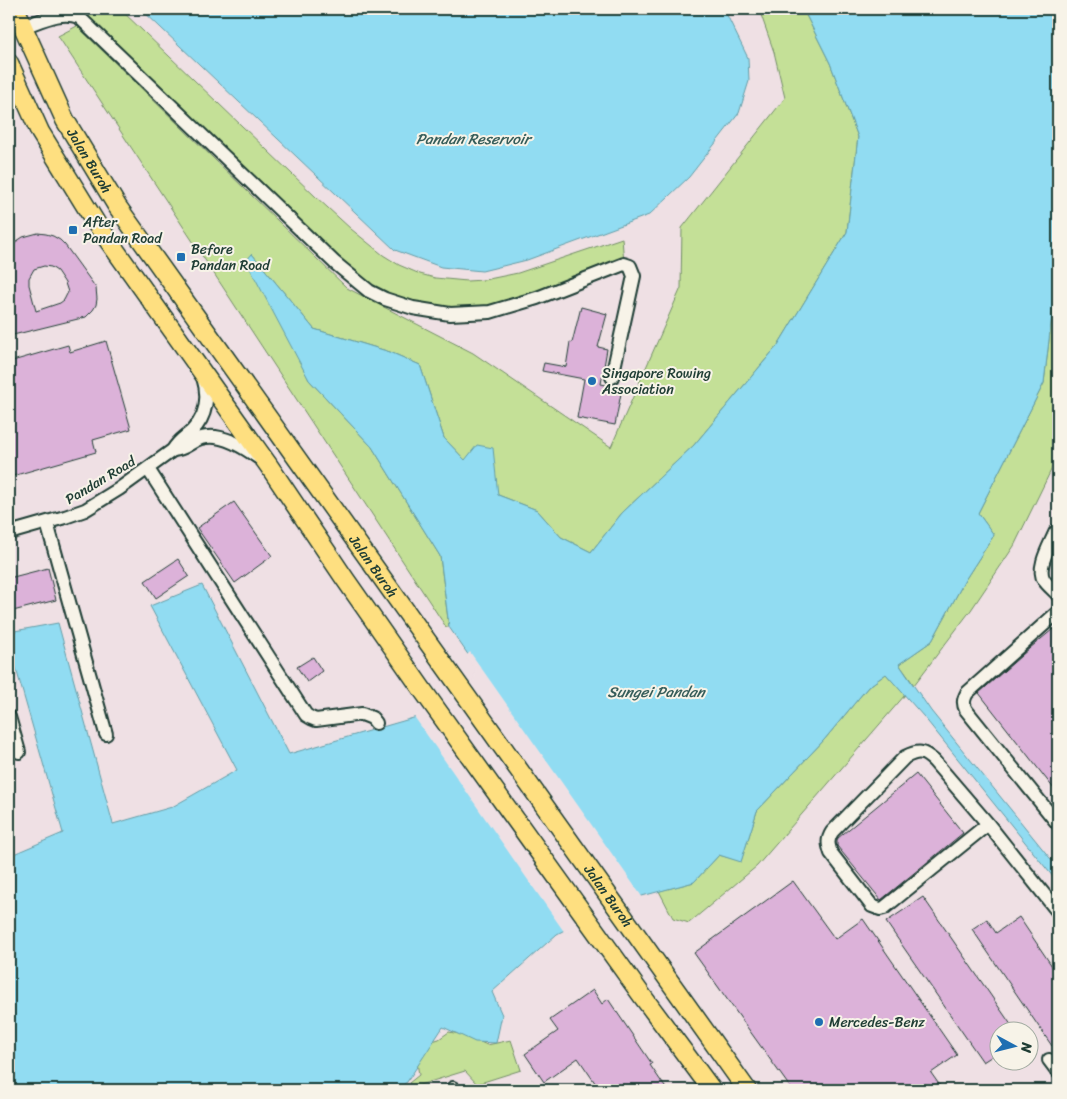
<svg xmlns="http://www.w3.org/2000/svg" width="1067" height="1099" font-family="Sriracha,sans-serif">
<style>
.green{fill:#c4e097;stroke:#728e66}
.water{fill:#91dcf2;stroke:#639ca6}
.pier{fill:#efe0e4}
.building{fill:#dcb2d9;stroke:#1f3d34;fill-rule:evenodd}
.lines{fill:none;stroke-linecap:round;stroke-linejoin:round}
.minor-casing{stroke:#1f3d34;stroke-width:16}
.highway-casing{stroke:#1f3d34;stroke-width:21}
.minor{stroke:#f7f3e8;stroke-width:12}
.highway{stroke:#fedf80;stroke-width:18}
.poi-dot{fill:#1f6fb2;stroke:#f7f3e8;stroke-width:2}
.labels{text-anchor:middle;stroke-width:4;stroke-linejoin:round;paint-order:stroke}
.street-label{font-size:14px;fill:#1f3d34;stroke:#f7f3e8}
.poi-label{font-size:14px;fill:#1f3d34;stroke:#f7f3e8;text-anchor:start}
.water-label{font-size:15px;font-style:italic;fill:#365d5a;stroke:#f7f3e8}
</style>
<rect width="100%" height="100%" fill="#efe0e4"/>
<filter id="ink" filterUnits="userSpaceOnUse"><feTurbulence type="fractalNoise" baseFrequency=".02" numOctaves="2"/><feDisplacementMap in="SourceGraphic" scale="10" xChannelSelector="R" yChannelSelector="G"/><feConvolveMatrix kernelMatrix="1 2 1 2 8 2 1 2 1" color-interpolation-filters="sRGB"/></filter>
<g filter="url(#ink)">
<g class="green">
<path d="M41 9H120L316 197 351 229 383 255 399 265 420 274 435 278 467 281 484 280 518 273 622 238 624 264 537 298 450 314 369 291 79 17 45 19Z"/>
<path d="M759 9H803L830 63 858 137 847 232 778 345 694 445 622 513 591 552 561 537 537 510 498 495 444 438 420 365 390 352 314 329 252 254 309 380 372 447 440 556 449 627H446L58 36 77 26 347 288 473 353 611 447 681 288 682 228 785 98 774 52Z"/>
<path d="M1058 292V452L1056 460 1014 546 971 610 914 685 899 664 932 641 965 580 994 535 978 513 1044 383 1053 306Z"/>
<path d="M886 674 905 695 757 866 689 923 673 918 659 891 694 882 719 855 741 861 757 811 824 740 868 687Z"/>
<path d="M449 1032 465 1035 487 1045 511 1040 521 1070 477 1084 465 1071 413 1087 409 1083 419 1075 416 1056 422 1044 439 1039Z"/>
</g>
<g class="water">
<path d="M141 9H724L748 58 749 81 739 113 689 177 649 215 527 260 482 271 441 267 395 250Z"/>
<path d="M803 9H1058V292L1053 306 1044 383 978 513 994 535 965 580 932 641 899 664 931 711 1058 868V883L924 717 886 674 868 687 824 740 757 811 741 862 719 855 694 882 616 903 557 934 492 992 502 1015 496 1043 475 1042 443 1027 407 1082 395 1090H9V856L63 833 9 644V632L58 623 113 824 172 807 237 770 150 606 202 585 289 754 472 701 478 669 449 627 440 556 372 447 309 380 246 261 252 254 314 329 390 352 420 365 444 438 465 460 477 445 493 448 498 495 537 510 561 537 591 552 622 513 694 445 778 345 847 232 858 137 830 63Z"/>
</g>
<path class="pier" d="M470 652 643 898 617 905 565 933 413 715 470 699 476 669 466 656Z"/>
<g class="building">
<path d="M38 233 46 234 53 236 60 240 65 245 96 288 97 299 96 305 93 310 86 317 9 336V252L17 241 23 237ZM44 266 51 267 57 271 65 283 68 292 64 300 60 303 36 311 29 285V278L34 269Z"/>
<path d="M581 307 607 314 598 347 607 349 601 384 622 388 615 425 577 418 584 379 542 371 544 363 566 367 570 342 572 343Z"/>
<path d="M106 341 131 429 93 440 96 452 9 477V362L68 345 70 352Z"/>
<path d="M234 502 272 556 235 583 197 528Z"/>
<path d="M178 559 189 576 156 598 145 581Z"/>
<path d="M48 568 56 600 9 612V578Z"/>
<path d="M1058 625V794L979 693 1030 648Z"/>
<path d="M313 657 322 671 307 682 297 667Z"/>
<path d="M916 774 963 833 881 900 837 846V840L838 838Z"/>
<path d="M793 881 835 939 863 919 957 1055 931 1073 943 1090H792L694 953Z"/>
<path d="M923 897 1016 1032H1000V1051L983 1062 886 922Z"/>
<path d="M1019 917 1058 975V1042L1052 1046 972 929 987 919 996 933Z"/>
<path d="M593 990 602 1004 608 999 652 1064 650 1065 667 1090H600L578 1058 544 1082 525 1054 558 1031 550 1020Z"/>
</g>
<g class="lines">
<g class="minor-casing">
<g id="minor">
<path d="M23 27C41 21 60 10 79 17L335 263 369 291 385 299 413 308 450 314 490 312 537 298 624 264 630 266 634 276 612 377"/>
<path d="M173 450C187 449 189 442 201 438 221 432 244 447 259 458"/>
<path d="M148 469 306 715 311 718 316 720 362 714 372 718 376 723"/>
<path d="M47 523 106 734"/>
<path d="M1058 530 1055 533C1050 545 1036 568 1044 580 1048 586 1054 590 1058 595"/>
<path d="M9 533 65 517 85 510 119 489 173 450C178 441 184 438 192 431 207 416 209 396 203 377"/>
<path d="M1058 612 967 693C963 700 963 704 966 710L1058 824"/>
<path d="M9 717 19 752"/>
<path d="M988 824 884 908 880 909 872 906 831 853C828 844 827 840 832 832L905 757C919 750 923 751 934 761L988 824 1058 912"/>
<path d="M1049 1060 1058 1072"/>
<path d="M453 1088 454 1090"/>
</g>
</g>
<g class="highway-casing">
<g id="highway">
<path id="s1" d="M16 9 23 27 65 120 117 206 747 1090"/>
<path d="M9 63 40 132 96 223 269 466 345 579 424 692 643 997 712 1090"/>
</g>
</g>
<use href="#minor" class="minor"/>
<use href="#highway" class="highway"/>
</g>
</g>
<g class="poi-dot">
<rect x="68" y="225" width="10" height="10" rx="2.5"/>
<rect x="176" y="252" width="10" height="10" rx="2.5"/>
<circle cx="592" cy="381" r="5"/>
<circle cx="819" cy="1022" r="5"/>
</g>
<g class="labels">
<g class="street-label">
<text dy="5" stroke="none"><textPath href="#s1" startOffset="169">Jalan Buroh</textPath></text>
<text transform="translate(100 480) rotate(-31)" y="5">Pandan Road</text>
<text dy="5" stroke="none"><textPath href="#s1" startOffset="664">Jalan Buroh</textPath></text>
<text dy="5" stroke="none"><textPath href="#s1" startOffset="1069">Jalan Buroh</textPath></text>
</g>
<g class="poi-label">
<text x="83" y="227">After<tspan x="83" dy="16">Pandan Road</tspan></text>
<text x="191" y="254">Before<tspan x="191" dy="16">Pandan Road</tspan></text>
<text x="602" y="378">Singapore Rowing<tspan x="602" dy="16">Association</tspan></text>
<text x="829" y="1027">Mercedes-Benz</text>
</g>
<g class="water-label">
<text x="473" y="144">Pandan Reservoir</text>
<text x="656" y="697">Sungei Pandan</text>
</g>
</g>
<rect width="1067" height="1099" fill="none" stroke="#f7f3e8" stroke-width="30"/>
<rect x="15" y="15" width="1037" height="1069" fill="none" stroke="#1f3d34" stroke-width="2" filter="url(#ink)"/>
<g transform="translate(1014 1046) rotate(97)"><circle r="24" fill="#f7f3e8" stroke="#a1aaa0"/>
<path d="M0-4L9 19L0 12L-9 19Z" fill="#1f6fb2"/>
<text y="-8" font-size="14" font-weight="bold" text-anchor="middle" fill="#1f3d34">N</text>
</g>
</svg>
